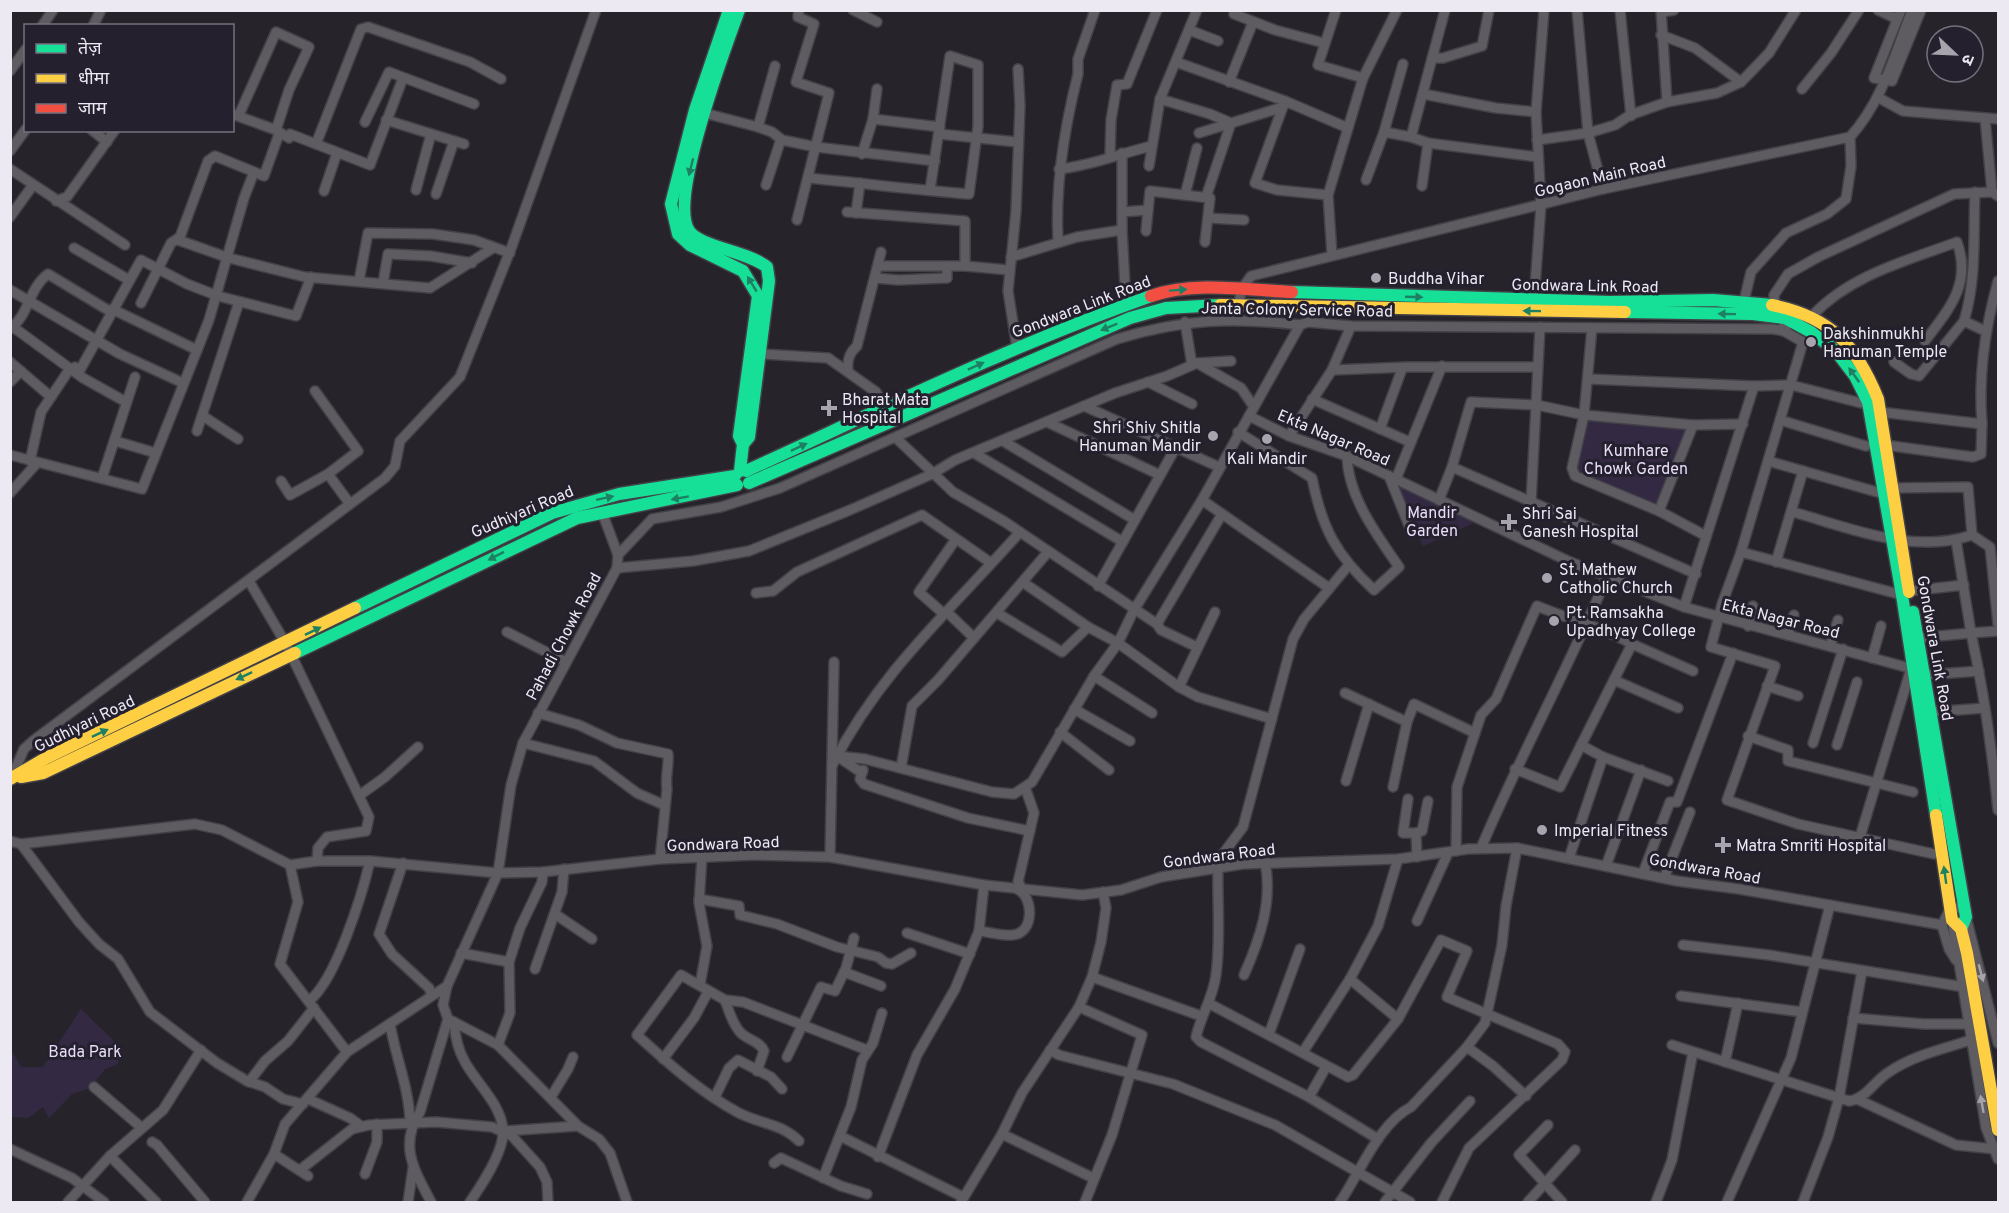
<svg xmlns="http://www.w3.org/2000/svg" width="2009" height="1213" font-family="Overpass,'Noto Sans Devanagari',sans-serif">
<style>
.green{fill:#342943}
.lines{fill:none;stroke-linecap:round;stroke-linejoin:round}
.street-casing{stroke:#434148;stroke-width:12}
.fast-casing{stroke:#434148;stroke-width:15}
.slow-casing{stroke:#434148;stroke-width:15}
.jam-casing{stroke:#434148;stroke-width:15}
.street{stroke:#5e5c61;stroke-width:9}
.fast{stroke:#16e098;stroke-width:12}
.slow{stroke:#ffcf43;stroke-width:12}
.jam{stroke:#f24e42;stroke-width:12}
.oneway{fill:#1e8063}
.oneway2{fill:#a6a2aa}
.poi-dot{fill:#a7a4ad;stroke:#25202e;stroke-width:2}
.labels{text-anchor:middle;stroke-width:6;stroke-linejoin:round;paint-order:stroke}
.street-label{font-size:16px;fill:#ede9f3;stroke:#25202e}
.poi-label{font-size:16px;fill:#ede9f3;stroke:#25202e;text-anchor:start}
.park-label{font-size:16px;fill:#e8def9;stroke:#25202e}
</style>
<rect width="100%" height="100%" fill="#26242a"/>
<g class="green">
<path d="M1584 415 1693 425 1659 511 1575 476Z"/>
<path d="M1394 481 1476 522 1423 546Z"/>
<path d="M81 1009 120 1047 118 1064 105 1069 90 1088 72 1094 49 1118 43 1107 28 1118 11 1117 10 1048 21 1067H43Z"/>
</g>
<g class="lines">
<g class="street-casing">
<g id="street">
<path d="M853 10 877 22"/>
<path d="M1336 10 1318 65 1363 78"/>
<path d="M1577 10 1588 133 1603 189"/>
<path d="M1620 10 1631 116"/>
<path d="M1661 10 1667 102"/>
<path d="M1878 10 1897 19"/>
<path d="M1901 10 1874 78 1892 81 1921 10"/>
<path d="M1662 12 1674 10"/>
<path d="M1234 14 1275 30 1324 43"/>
<path d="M42 26 53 10"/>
<path d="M93 26 101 10"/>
<path d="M1189 30 1218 41"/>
<path d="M1661 35 1695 48 1741 82"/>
<path d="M1432 58H1443L1482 46 1489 10"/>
<path d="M1176 62 1285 101 1348 128"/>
<path d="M10 71 26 49"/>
<path d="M1229 82 1253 22"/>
<path d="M1802 89 1831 53 1859 10"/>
<path d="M1423 94 1496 108 1536 112"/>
<path d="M1879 98 1903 111 1998 119"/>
<path d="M1160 99 1210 114 1231 123 1206 197"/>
<path d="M1285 101 1255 183 1277 190 1328 195"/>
<path d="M704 113 758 127 772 132 782 140 816 147 935 161"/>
<path d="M232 114 276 130 289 138 290 134 370 165 403 78"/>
<path d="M239 115 276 32 309 47 289 90 276 130"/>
<path d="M1985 118 1992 192"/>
<path d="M873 119 940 127"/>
<path d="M386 120 464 144"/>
<path d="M365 122 389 72 474 104"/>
<path d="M758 127 775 66"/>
<path d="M92 130 107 142"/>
<path d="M1384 132 1411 137 1428 143 1538 157"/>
<path d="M1199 133 1283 107"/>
<path d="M939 134 1017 142"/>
<path d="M1411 137 1445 10"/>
<path d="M1537 140 1588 133 1615 125 1630 115 1667 102 1717 93 1741 82 1769 53 1796 10"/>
<path d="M316 144 361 29 368 27 470 62 501 79"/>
<path d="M10 151 26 129"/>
<path d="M1122 153V230L1126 304"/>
<path d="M862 154 873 119 877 89"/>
<path d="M1110 156 1111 120 1117 85 1127 84 1157 10"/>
<path d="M1149 166 1160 99 1197 10"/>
<path d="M10 169 125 245"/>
<path d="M1059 169C1091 166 1121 153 1152 146"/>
<path d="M808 178C862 183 915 190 969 194L978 126V65L950 56 930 190"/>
<path d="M1366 180 1384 132 1403 64"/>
<path d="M766 185 781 139"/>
<path d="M1422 186 1428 143"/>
<path d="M416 190 431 134"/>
<path d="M324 191 337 153"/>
<path d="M436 194 454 141"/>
<path d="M1185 195 1197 148"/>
<path d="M56 201 67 197 115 130"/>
<path d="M847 212 965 221V266"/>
<path d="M1122 212 1148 210"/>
<path d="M856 213 860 183"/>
<path d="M10 217 33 185"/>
<path d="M1208 218 1244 220"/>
<path d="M797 220 829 93 796 82 814 24 798 17 799 10"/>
<path d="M1146 231 1150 191 1210 198 1205 242"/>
<path d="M178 240 229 258 305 277 430 288 493 248"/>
<path d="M1058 242C1055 186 1064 129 1078 74V59L1095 10"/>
<path d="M74 248 129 280"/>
<path d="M1332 255 1328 195 1363 78 1397 10"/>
<path d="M1011 257 1077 237 1122 230"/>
<path d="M878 266H965L1009 270"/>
<path d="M875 278 898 280 947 278V266"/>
<path d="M359 281 368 233 433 234 474 240 510 253"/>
<path d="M383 283 388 254 431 256 472 263"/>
<path d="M10 290 120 354 183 383"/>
<path d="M1534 300 1541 205 1536 112 1544 10"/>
<path d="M1744 301 1751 272 1786 233 1827 214 1846 199 1851 166 1850 137"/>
<path d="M141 303 171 243 180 237 208 161 215 156 264 176 279 134"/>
<path d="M1239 305 1241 290 1251 276 1603 189 1850 137C1882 102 1895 54 1912 10"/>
<path d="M112 309 197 350"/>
<path d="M1775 310 1774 295 1788 274 1818 257 1954 194 1992 192 1998 196"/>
<path d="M1812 316C1850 275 1906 261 1957 242 1972 284 1949 309 1925 341"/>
<path d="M1964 321C1977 278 1973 236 1975 192"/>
<path d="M1185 322 1192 365"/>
<path d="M13 327 83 378 126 402"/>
<path d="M1783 327 1784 331 1803 342 1741 552 1722 604 1711 647 1775 666 1727 800 1798 824 1934 854"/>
<path d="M1592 328 1584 415 1572 468 1575 476 1659 511 1706 536"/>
<path d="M10 329C30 314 28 289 48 274L111 312"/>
<path d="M1017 348 1008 291 1016 211 1020 106 1018 69"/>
<path d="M761 354 828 358 876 392 885 407"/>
<path d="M10 362 51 397"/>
<path d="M1894 362 1911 374 1919 376 1964 321 1985 331"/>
<path d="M1197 363 1241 388 1254 407"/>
<path d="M848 370C847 360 849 353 857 346L881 252"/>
<path d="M1332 370 1408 367H1536"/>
<path d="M1588 379 1754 386 1791 385 1861 403"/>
<path d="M10 382 21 371"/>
<path d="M1148 382 1192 404"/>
<path d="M315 391 358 451 328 474 350 504"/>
<path d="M1312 399 1410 442"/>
<path d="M1084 406 1219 467"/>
<path d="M1880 412 1982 424 1981 454 1973 457 1885 445"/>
<path d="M203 416 238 439"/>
<path d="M1249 416 1289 436 1347 456 1568 561 1684 607 1913 669"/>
<path d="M1780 420 1866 446"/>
<path d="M1047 422 1160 475"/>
<path d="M1982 424C1978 375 1985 328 1998 281"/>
<path d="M1380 429 1402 369"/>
<path d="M197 431 239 302"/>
<path d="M1238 432 1312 478C1322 528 1336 555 1374 590L1399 567C1377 535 1348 497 1347 456"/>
<path d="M1289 436 1332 370 1351 326"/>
<path d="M896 438 953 492 1005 522 1157 624 1161 630 1197 647"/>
<path d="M115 441 156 453"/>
<path d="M1003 441 1135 520"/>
<path d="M974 453 1123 542"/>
<path d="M10 455 142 489 209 320 244 198 254 172"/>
<path d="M30 461 41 412 69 370 75 367 80 370 141 260 187 284 218 296 296 316 311 277"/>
<path d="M1768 461 1884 494"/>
<path d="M1452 467 1696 574"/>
<path d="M1389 476 1412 533"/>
<path d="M102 478 135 377"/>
<path d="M1396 479 1442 366"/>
<path d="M281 481 290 495 328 474"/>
<path d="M1892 488 1968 487 1972 535"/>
<path d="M10 493 37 463"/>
<path d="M1202 500 1329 588"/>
<path d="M1439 500 1452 467 1471 402 1537 405 1584 415 1693 425 1743 424"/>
<path d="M1531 502 1540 327"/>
<path d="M1659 511 1693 425"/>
<path d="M602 512 618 555"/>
<path d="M1793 512C1850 528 1913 555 1972 535"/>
<path d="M1972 535 1990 547 1998 624"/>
<path d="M1741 552 1902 595"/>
<path d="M1776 562 1803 471"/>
<path d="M617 568 693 561 749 551 850 510 932 474 955 460 1115 393 1167 376 1197 363 1231 361"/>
<path d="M249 581 286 644 369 817 366 831 327 837 318 848 317 861"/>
<path d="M1098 586 1176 447"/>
<path d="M1909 591 1964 585"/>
<path d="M756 593 773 591 797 572 922 515 991 563"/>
<path d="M1684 607 1754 386"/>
<path d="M947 612 973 637"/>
<path d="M997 613 1062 652 1088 627"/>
<path d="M944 614 919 592 956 539"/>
<path d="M1157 624 1222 514"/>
<path d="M1748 626 1753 606"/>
<path d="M1998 631 1971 633C1984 692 1992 750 1998 810"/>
<path d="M507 632 566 662"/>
<path d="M1788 635 1794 615"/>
<path d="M1917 638 1971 633 1956 540"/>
<path d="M1632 644 1693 671"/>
<path d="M1830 646 1838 620"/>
<path d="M1872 658 1881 626"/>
<path d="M1925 675 1979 671"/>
<path d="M1094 676 1152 713"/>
<path d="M1614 680 1678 708"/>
<path d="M1767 686 1798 696"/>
<path d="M1179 687 1215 612"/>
<path d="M1345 693 1407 722"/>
<path d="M1074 709 1130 741"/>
<path d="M1931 712 1985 708"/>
<path d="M538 713 579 725 617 743 668 754C669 767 665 777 667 789L660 859"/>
<path d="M1272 719 1198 697 1179 687 1118 643 1134 610 1202 500 1300 325"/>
<path d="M1060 732 1109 770"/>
<path d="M1748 736 1788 750V761L1913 792"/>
<path d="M523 743 594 761 637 793 664 805"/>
<path d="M1813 743 1843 649"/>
<path d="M1581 745 1603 757 1668 781"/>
<path d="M1837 745 1857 682"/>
<path d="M832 766C879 672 951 610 1020 532"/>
<path d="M901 768 912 706 938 680 1048 552"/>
<path d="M863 770 860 779 864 784 968 818 1030 831"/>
<path d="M862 773 837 756 865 759 992 792 1014 794 1032 782 1094 676 1118 643 1088 627 1024 583"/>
<path d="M11 779 24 749 34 740 385 478 395 466 400 441 460 377 512 246 596 10"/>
<path d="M1346 781 1369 704"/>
<path d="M1393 787 1407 722 1414 704 1475 733"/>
<path d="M360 795 385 777 418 747"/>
<path d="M1408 799 1403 833H1416L1417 857"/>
<path d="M1416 833 1422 831 1428 801"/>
<path d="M1860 837 1910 672"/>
<path d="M10 841 21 844 195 824 222 830 290 865 317 861H370L498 873 543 872 660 859 756 855 830 857 984 885 1082 895 1121 890 1161 877 1243 864 1398 859 1468 849 1517 848 1677 881 1739 889 1942 925"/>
<path d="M21 844 79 922 99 944 118 959 150 1012 217 1063 247 1081 265 1087 283 1099 303 1104"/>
<path d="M1481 848C1520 756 1568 669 1607 577"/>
<path d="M1456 851 1457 787 1481 715 1496 699 1537 606C1568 619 1605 628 1632 644L1560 787 1515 769"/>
<path d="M830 857 834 662"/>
<path d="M1569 858 1603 757"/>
<path d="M403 863 379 934 392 954 429 988 432 995"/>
<path d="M290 865 298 902 280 964 347 1052"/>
<path d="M1606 866 1641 770"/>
<path d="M1218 867C1217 902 1221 940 1216 975 1213 998 1201 1015 1196 1037L1201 1042 1309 1097 1378 1139"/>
<path d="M1201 869 1223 854 1243 827 1293 639 1304 619 1348 566"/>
<path d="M1643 873 1670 802H1677L1733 653"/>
<path d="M1664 878 1690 812"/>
<path d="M699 899 739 906 740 915 777 924 837 947 878 957 886 963 892 964 911 953"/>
<path d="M555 914 592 939"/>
<path d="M1966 917 1998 1043"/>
<path d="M1952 920 1986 1128 1998 1159"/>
<path d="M1417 921 1448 853"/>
<path d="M979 931C989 932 1002 936 1012 935 1035 934 1034 896 1017 889L1020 885 1018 882 1034 813 1025 787"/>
<path d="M907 933 970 954"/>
<path d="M1683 945 1769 955 1964 987"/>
<path d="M461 953 509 962 520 928 542 882 543 872"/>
<path d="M1956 960 1949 949 1942 925 1950 909 1964 907"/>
<path d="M535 969 562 892 564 869"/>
<path d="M844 972 881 986"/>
<path d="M1244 975C1260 939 1273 901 1265 862"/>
<path d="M1092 977 1201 1016"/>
<path d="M1350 979 1398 1019"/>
<path d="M700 985 707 946 699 903 702 857"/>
<path d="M447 986 443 1005 448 1019 498 1045 578 1126 599 1139 610 1153 627 1202"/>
<path d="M1681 996 1802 1012"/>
<path d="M725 1000C729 1011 732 1023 740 1032 747 1040 760 1041 764 1051L757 1071"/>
<path d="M309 1001C336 980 362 895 370 861"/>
<path d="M1210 1004 1348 1077 1353 1075 1398 1019 1441 940 1467 951 1447 997 1558 1044 1565 1052 1562 1060 1469 1148 1442 1202"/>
<path d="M1079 1007 1142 1035 1112 1135 1085 1202"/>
<path d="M1853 1018 1924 1024H1969"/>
<path d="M454 1022C455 1036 458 1050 465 1062 477 1084 502 1105 503 1131 504 1152 481 1186 470 1202"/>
<path d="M390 1024C396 1059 409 1087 410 1122"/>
<path d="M1269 1034 1300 949"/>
<path d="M498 1045 510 1013 509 962"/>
<path d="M1672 1045 1849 1101C1866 1099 1874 1081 1889 1072 1914 1055 1943 1049 1971 1040"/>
<path d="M1467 1047 1493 1066 1526 1096"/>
<path d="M1050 1050 1059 1055 1173 1084 1275 1125 1410 1202"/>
<path d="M1303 1052 1350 979 1378 926 1398 859"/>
<path d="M787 1057 821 987 835 991 846 968 854 938"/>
<path d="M663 1059 694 1018 708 992"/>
<path d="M1725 1062 1738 1003"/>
<path d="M249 1082 265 1061 288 1041 314 1008"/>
<path d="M94 1087 142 1128"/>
<path d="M551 1097 568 1069 573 1057"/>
<path d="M715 1097 729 1068 738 1060 771 1077 782 1089"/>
<path d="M1309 1097 1326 1067"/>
<path d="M308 1099 350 1118 361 1126"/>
<path d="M1859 1100 1956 1145 1995 1149"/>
<path d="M1548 1125 1519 1155 1562 1202"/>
<path d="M503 1131 578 1126"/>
<path d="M1002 1134 1093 1178"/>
<path d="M840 1136 963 1197"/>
<path d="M799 1141C781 1123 759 1124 737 1112 699 1091 669 1064 637 1035L681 975 725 1000 743 1002 867 1050"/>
<path d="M152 1142 157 1145 205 1202"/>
<path d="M10 1149 72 1178 104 1202"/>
<path d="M274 1154 308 1176"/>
<path d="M110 1156 156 1202"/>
<path d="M878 1157 917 1055 955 989 979 931 984 885"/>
<path d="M774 1163 781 1158 841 1186 867 1194"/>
<path d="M300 1170 352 1129 369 1125 436 1122 492 1127 512 1136 540 1167 547 1182 548 1202"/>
<path d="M365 1174 377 1142V1124"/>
<path d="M823 1178 851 1107 862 1060 873 1043 882 1013"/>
<path d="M68 1202 110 1156 163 1110 201 1050"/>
<path d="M247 1202 274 1154 285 1124 347 1052 447 986 498 873 511 785 523 743 617 568 618 555 652 519 721 507 780 488 1117 339C1183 319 1232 317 1300 325L1308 322 1351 326 1773 329 1784 331 1791 315"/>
<path d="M408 1202 413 1168"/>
<path d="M431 1202C415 1171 398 1146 420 1112L448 1019"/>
<path d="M961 1202 1002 1134 1022 1093 1079 1007 1092 977 1101 942 1106 908 1103 892"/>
<path d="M1340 1202C1360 1173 1379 1123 1411 1107L1467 1047 1485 1023 1502 945 1506 906 1517 848"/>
<path d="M1385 1202 1431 1143 1470 1101"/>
<path d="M1528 1202 1575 1150"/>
<path d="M1656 1202 1672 1160 1693 1052"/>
<path d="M1727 1202 1791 1058 1830 905"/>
<path d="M1803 1202 1828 1137 1839 1098 1862 971"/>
</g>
</g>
<g class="fast-casing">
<g id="fast">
<path d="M729 10 695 110 671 204 678 234 690 245 743 271 758 296 739 436 743 444 740 471"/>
<path d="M739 10C725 49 668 198 689 231 700 247 747 251 767 267L769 281 749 437 743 444"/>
<path d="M1292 292 1610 302 1713 300 1772 305"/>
<path d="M1625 312 1753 314 1785 318 1811 332 1836 351 1855 376 1868 402 1902 595 1936 815"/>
<path d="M746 471C880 410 1012 345 1151 296"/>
<path d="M749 483 1130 318 1166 308 1220 305"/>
<path d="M355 608 552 513 619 494 735 476"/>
<path d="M1913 612 1966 917 1961 929"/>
<path d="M295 653 577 518 737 485"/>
</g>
</g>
<g class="slow-casing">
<g id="slow">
<path d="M1220 305 1625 312"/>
<path d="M1772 305C1831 317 1856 345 1878 399L1909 592"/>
<path d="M21 777 43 773 295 653"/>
<path d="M10 779 46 758 355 608"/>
<path d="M1936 815 1952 920 1961 929 1967 953 1998 1130"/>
</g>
</g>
<g class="jam-casing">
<path id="jam" d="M1151 296C1195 281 1247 290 1292 292"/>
</g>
<use href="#street" class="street"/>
<use href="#fast" class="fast"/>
<use href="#slow" class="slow"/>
<use href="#jam" class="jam"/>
</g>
<defs><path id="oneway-solid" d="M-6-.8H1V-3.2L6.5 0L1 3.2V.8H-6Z" transform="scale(1.5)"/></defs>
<g class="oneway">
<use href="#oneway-solid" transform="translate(691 167) rotate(104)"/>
<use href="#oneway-solid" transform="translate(752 284) rotate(-121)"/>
<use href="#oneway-solid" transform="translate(1178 290) rotate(-4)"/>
<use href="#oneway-solid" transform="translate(1414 297) rotate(2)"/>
<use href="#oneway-solid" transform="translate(1532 311) rotate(-179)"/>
<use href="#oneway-solid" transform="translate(1727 314) rotate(-179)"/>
<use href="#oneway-solid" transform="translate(1109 327) rotate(158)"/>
<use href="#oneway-solid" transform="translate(976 366) rotate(-24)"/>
<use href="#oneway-solid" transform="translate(1854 375) rotate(-126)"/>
<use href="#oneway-solid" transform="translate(799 447) rotate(-25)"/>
<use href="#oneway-solid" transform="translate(605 498) rotate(-12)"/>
<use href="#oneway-solid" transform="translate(680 498) rotate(170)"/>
<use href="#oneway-solid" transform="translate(496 556) rotate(153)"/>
<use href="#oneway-solid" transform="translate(313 631) rotate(-26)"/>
<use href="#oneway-solid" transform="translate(244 676) rotate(155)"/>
<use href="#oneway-solid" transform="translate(100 733) rotate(-25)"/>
<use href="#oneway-solid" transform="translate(1945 875) rotate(-98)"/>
</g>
<g class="oneway2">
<use href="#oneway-solid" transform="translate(1981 973) rotate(75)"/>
<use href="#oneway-solid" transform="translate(1982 1104) rotate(-100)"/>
</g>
<g class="poi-dot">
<circle cx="1376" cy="278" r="6"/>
<circle cx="1811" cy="342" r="6"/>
<path d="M826 399h6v6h6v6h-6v6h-6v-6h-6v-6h6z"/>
<circle cx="1213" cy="436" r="6"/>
<circle cx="1267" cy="439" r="6"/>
<path d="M1506 513h6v6h6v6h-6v6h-6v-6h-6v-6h6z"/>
<circle cx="1547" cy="578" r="6"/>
<circle cx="1554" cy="621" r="6"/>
<circle cx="1542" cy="830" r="6"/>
<path d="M1720 836h6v6h6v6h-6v6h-6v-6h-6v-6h6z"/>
</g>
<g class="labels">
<g class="street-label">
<text transform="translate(1600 176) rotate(-13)" y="6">Gogaon Main Road</text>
<text transform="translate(1585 285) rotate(1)" y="6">Gondwara Link Road</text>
<text transform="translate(1081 306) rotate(-21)" y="6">Gondwara Link Road</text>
<text transform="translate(1297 309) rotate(1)" y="6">Janta Colony Service Road</text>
<text transform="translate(1334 437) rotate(23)" y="6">Ekta Nagar Road</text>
<text transform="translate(522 511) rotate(-23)" y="6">Gudhiyari Road</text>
<text transform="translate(1781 618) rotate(14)" y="6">Ekta Nagar Road</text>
<text transform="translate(563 636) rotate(-62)" y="6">Pahadi Chowk Road</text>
<text transform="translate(1936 648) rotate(80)" y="6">Gondwara Link Road</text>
<text transform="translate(84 723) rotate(-26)" y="6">Gudhiyari Road</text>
<text transform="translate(723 843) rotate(-2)" y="6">Gondwara Road</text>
<text transform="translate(1219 855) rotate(-7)" y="6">Gondwara Road</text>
<text transform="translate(1705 868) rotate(10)" y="6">Gondwara Road</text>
</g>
<g class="poi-label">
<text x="1388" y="284">Buddha Vihar</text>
<text x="1823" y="339">Dakshinmukhi<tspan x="1823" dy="18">Hanuman Temple</tspan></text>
<text x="842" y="405">Bharat Mata<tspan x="842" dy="18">Hospital</tspan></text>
<text x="1201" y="433" text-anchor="end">Shri Shiv Shitla<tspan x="1201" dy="18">Hanuman Mandir</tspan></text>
<text x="1267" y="464" text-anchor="middle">Kali Mandir</text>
<text x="1522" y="519">Shri Sai<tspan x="1522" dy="18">Ganesh Hospital</tspan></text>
<text x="1559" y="575">St. Mathew<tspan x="1559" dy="18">Catholic Church</tspan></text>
<text x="1566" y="618">Pt. Ramsakha<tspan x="1566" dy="18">Upadhyay College</tspan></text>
<text x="1554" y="836">Imperial Fitness</text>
<text x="1736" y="851">Matra Smriti Hospital</text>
</g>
<g class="park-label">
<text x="1636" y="456">Kumhare<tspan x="1636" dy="18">Chowk Garden</tspan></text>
<text x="1432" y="518">Mandir<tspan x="1432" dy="18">Garden</tspan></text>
<text x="85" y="1057">Bada Park</text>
</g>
</g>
<rect width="2009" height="1213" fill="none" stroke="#ede9f3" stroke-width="24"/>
<rect x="24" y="24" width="210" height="108" fill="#25202e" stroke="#75707d" stroke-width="1.5"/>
<rect x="36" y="44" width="30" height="9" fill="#16e098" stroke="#75707d" stroke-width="1.5"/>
<text x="78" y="54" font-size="18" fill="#ede9f3">तेज़</text>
<rect x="36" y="74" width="30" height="9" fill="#ffcf43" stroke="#75707d" stroke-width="1.5"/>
<text x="78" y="84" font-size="18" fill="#ede9f3">धीमा</text>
<rect x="36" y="104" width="30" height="9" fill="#f24e42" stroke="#75707d" stroke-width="1.5"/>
<text x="78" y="114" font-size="18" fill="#ede9f3">जाम</text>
<g transform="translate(1955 54) rotate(113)"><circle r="28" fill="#25202e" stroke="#75707d" stroke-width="1.5"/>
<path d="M0-4.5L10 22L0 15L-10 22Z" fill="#a7a4ad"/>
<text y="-9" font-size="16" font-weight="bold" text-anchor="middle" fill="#ede9f3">उ</text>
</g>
</svg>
